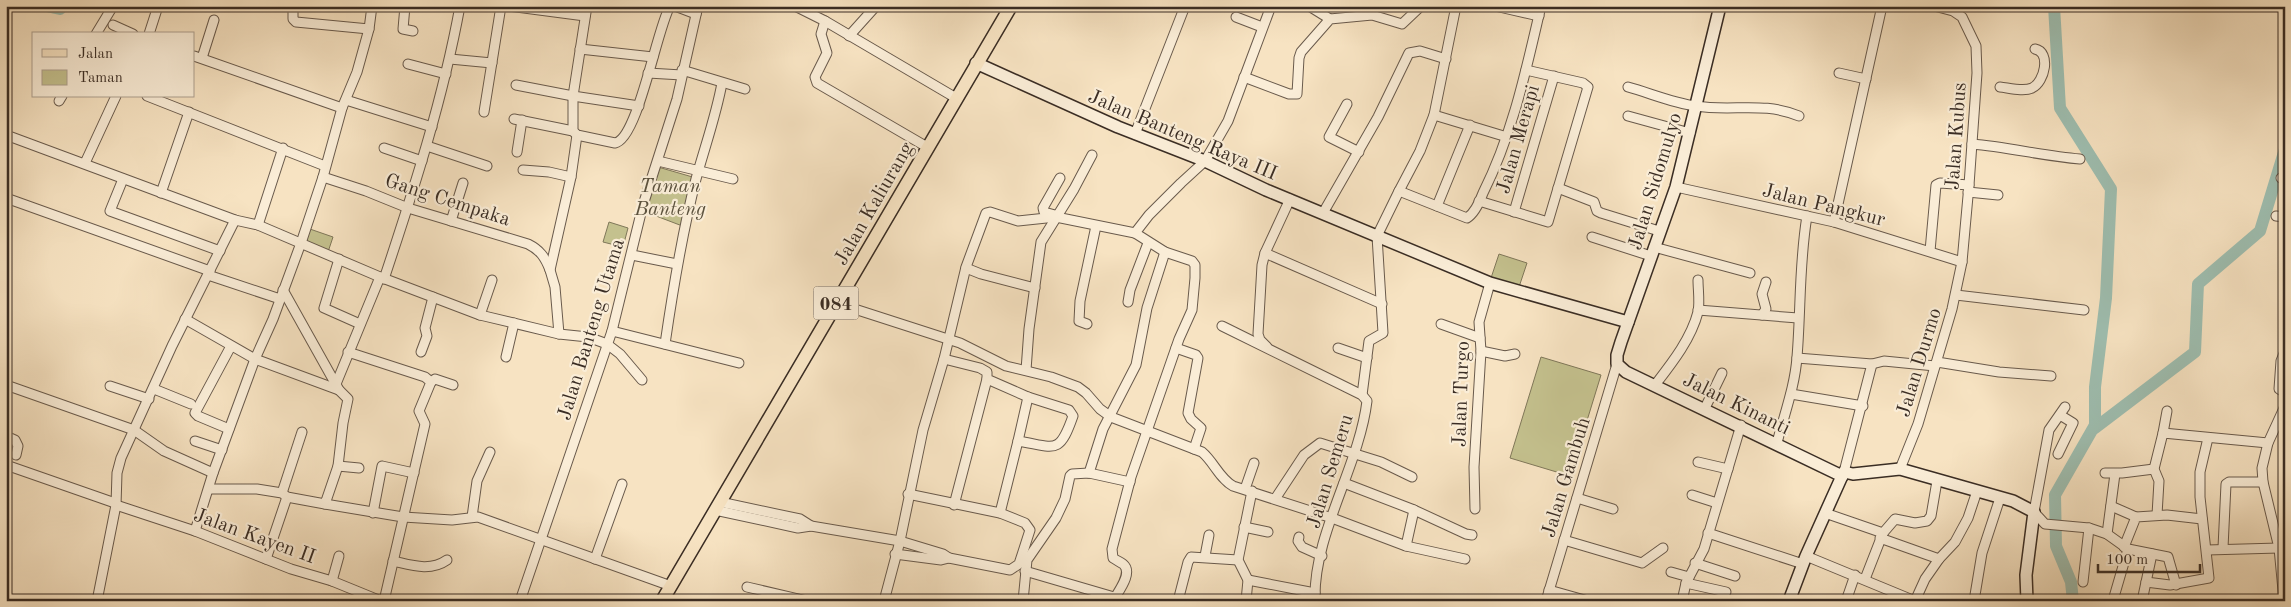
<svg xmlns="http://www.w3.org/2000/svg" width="2291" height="607" font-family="'Old Standard TT',serif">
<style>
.park{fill:#c4c18e;stroke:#7f7759}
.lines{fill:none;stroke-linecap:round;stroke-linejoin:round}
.river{stroke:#9ebeb0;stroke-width:12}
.street-casing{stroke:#695a4c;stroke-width:11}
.secondary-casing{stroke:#3a2d24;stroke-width:14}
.primary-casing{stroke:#3a2d24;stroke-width:15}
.street{stroke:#faedd7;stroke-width:9}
.secondary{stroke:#faedd7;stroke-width:11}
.primary{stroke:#f7e3c2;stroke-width:12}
.labels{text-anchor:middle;stroke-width:4.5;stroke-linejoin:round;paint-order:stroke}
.shield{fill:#faedd7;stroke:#74675a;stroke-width:1}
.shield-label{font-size:19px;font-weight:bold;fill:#3a2d24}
.street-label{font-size:20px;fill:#3a2d24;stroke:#faedd7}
.park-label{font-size:20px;font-style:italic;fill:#5c523e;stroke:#faedd7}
</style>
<rect width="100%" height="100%" fill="#f7e3c2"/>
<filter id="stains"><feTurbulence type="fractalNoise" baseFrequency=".004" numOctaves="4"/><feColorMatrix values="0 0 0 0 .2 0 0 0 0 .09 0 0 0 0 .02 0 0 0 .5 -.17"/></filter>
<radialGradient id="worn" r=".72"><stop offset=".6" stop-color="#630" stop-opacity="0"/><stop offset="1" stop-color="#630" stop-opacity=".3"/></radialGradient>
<g class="park">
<path d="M658 167 696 178 685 227 643 211Z"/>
<path d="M609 222 628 228 623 247 603 242Z"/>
<path d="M307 228 333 237 328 252 303 242Z"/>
<path d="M1499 254 1527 263 1519 287 1491 278Z"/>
<path d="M1541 357 1601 375 1570 476 1510 458Z"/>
</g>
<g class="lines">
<g class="river">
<path d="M46 6 60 9 63 6"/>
<path d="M2054 6 2060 108 2111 189 2106 298 2095 387V428L2195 352 2198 284 2260 231 2285 149"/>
<path d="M2073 601 2071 582 2056 546 2055 495 2095 425"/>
</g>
<g class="street-casing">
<g id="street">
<path d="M293 6V19L296 22 369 29"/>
<path d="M405 6 403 29 413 31"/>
<path d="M508 6 585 16"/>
<path d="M587 6 573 96V131L577 135 615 143C638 139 657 28 670 6"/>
<path d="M675 6 696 14"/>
<path d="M795 6 825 21 956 98"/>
<path d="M1309 6 1330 19"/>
<path d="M1456 6 1434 115 1420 151 1399 191 1467 218C1475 213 1480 201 1483 193 1513 133 1526 70 1541 6"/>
<path d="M1495 6 1539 16"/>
<path d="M1236 17 1262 27"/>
<path d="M825 21 821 34 827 53 815 77 817 83 927 147"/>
<path d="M113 25 133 34"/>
<path d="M96 34 113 6"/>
<path d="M149 34 158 6"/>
<path d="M849 36 876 6"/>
<path d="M580 49 653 57"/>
<path d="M194 56 342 108"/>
<path d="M202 58 214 20"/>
<path d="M450 59 492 63"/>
<path d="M408 64 446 74"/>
<path d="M682 70 745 89"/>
<path d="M648 73 682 75"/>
<path d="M1839 73 1866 79"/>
<path d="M1244 77 1289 94H1297L1299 58 1301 52 1330 19 1372 15 1402 24 1421 6"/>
<path d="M516 85 573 96 639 106"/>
<path d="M1628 87C1650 93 1673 103 1696 106 1732 112 1763 101 1799 116"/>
<path d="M2000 87C2009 88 2024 92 2032 88 2045 82 2051 52 2035 49"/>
<path d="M147 96 325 166"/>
<path d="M346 100 432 127"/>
<path d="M59 101 62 96"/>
<path d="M1347 104 1329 137 1359 152"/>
<path d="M484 112 501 6"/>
<path d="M1434 115 1507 137"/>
<path d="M1628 116 1690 133"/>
<path d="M514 119 573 131"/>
<path d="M1135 134 1185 6"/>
<path d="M6 135 235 220 258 225 380 277 480 315 559 334 588 337 607 344 620 354 642 380"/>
<path d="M1972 144C2008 147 2043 156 2080 159"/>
<path d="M427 146 487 166"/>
<path d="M384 148 422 161"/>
<path d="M517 152 522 120"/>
<path d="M658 161 733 179"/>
<path d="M85 163 116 96"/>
<path d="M523 170 549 172 571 177"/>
<path d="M323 177 366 191 408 208 528 244C540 250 545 257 550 270"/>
<path d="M2281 178H2285"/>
<path d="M123 179 110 211 220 251"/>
<path d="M1676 187 1834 222 1962 262"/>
<path d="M1558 188 1594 202 1597 211 1601 213 1659 231"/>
<path d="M1968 192 1998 195"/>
<path d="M161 193 189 112"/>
<path d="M6 198 210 271"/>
<path d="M1479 201 1548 222 1588 87 1583 83 1526 70"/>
<path d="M1437 206 1470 125"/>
<path d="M1514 212 1554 76"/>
<path d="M1323 213 1378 117 1409 53 1420 51 1446 59"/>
<path d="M1055 215 1044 212 1043 208 1060 178"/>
<path d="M2276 216 2285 217"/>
<path d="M451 221 463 183"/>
<path d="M1834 222 1882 6"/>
<path d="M258 225 283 148"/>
<path d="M1592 237 1651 256"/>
<path d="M1654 247 1750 273"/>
<path d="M1930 251 1936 185 1940 183 1969 185"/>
<path d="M1265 253 1382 304"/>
<path d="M632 255 677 264"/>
<path d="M339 259 324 308 360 324"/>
<path d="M966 268 981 274 1035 288"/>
<path d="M208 275 280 299"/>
<path d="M384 279C414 189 443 99 460 6"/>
<path d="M1956 295 2084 310"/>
<path d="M1128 302 1130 290 1148 243"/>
<path d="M836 303 960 343 1006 366 1051 377 1078 387 1086 393 1100 409 1111 417 1202 452C1214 462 1219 478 1233 486L1332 518 1406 546 1465 559"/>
<path d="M1698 310 1798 318"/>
<path d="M480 315 492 280"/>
<path d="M1762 315 1766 309 1762 294 1766 282"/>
<path d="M185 319 255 359 339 390"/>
<path d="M1087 324 1079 321 1080 301 1096 226"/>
<path d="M1441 324 1480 338"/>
<path d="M1222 326 1362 395 1367 401C1359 467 1313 534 1315 601"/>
<path d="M612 331 739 363"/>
<path d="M559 334 555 287 550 270 571 177 577 135"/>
<path d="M665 344C673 289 682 233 696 179 705 146 716 116 722 83"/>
<path d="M1267 347 1260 340 1258 334 1262 265 1265 253 1290 199"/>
<path d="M1176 348 1196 355 1198 358 1188 413 1191 419 1201 428 1194 449"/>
<path d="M1338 348 1367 358"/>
<path d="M1481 351 1505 356 1515 354"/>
<path d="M2285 351 2281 361 2279 389 2285 393"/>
<path d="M348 352 425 377 431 382 419 411 425 424 384 601"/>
<path d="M421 352 427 336 425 328 433 297"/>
<path d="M506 357 514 323"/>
<path d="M1797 358 1872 364 1884 361 1935 366"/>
<path d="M944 359 980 368 987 372V379L1028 397 1069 410 1073 416C1059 456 1055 447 1018 441L1000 513"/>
<path d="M1937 362 1999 372 2051 376"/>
<path d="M1026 370 1029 329 1041 242 1074 189 1092 155"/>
<path d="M431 382 435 379 453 385"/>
<path d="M336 384 380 277"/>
<path d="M6 385 134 430 164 451 213 473"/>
<path d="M1655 385C1672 363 1691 339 1698 312 1700 302 1698 290 1698 280"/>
<path d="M110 386 149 399"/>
<path d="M154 389 191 404"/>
<path d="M1791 394 1863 406"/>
<path d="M1362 395 1369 341 1383 333 1377 236 1399 191"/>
<path d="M2065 407 2049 430 2034 512 2045 524 2089 528 2107 534 2128 549 2168 557 2176 585"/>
<path d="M1705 408 1722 373"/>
<path d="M229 429 198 416 195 413 231 346"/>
<path d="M2163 433 2167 411"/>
<path d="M6 436 15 440 18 446 16 455"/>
<path d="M195 441 222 450"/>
<path d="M1018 441 1028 397"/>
<path d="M1777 443C1784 415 1795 386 1797 357 1801 309 1799 263 1807 216"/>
<path d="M2058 454 2073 423 2060 415"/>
<path d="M1698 462 1728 469"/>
<path d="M6 465 115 503"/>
<path d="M338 466 359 468"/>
<path d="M1900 469 1918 424 1952 309 1962 262 1969 185 1977 73 1976 46 1962 17 1953 11 1934 6"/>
<path d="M1844 472 1872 364"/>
<path d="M1089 473 1103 429 1136 365 1147 308 1165 252"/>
<path d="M2105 473H2122L2154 469"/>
<path d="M1344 483 1414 510 1466 534 1472 535"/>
<path d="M209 489H257L282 493 287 497 325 504 338 466 343 423 348 399 339 390 283 290"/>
<path d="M1245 489 1254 463"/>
<path d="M282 493 302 432"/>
<path d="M1692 495 1717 503"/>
<path d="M1577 498 1613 509"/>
<path d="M1275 499 1304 455 1320 443 1381 462 1412 477"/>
<path d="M720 502 800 519 811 526"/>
<path d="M325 504 403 517 452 520 478 517 671 586"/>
<path d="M116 505 195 531 291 569 332 581 381 601"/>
<path d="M954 505 987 379"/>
<path d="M2111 506 2136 517"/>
<path d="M1475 509 1474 467 1481 351 1479 322 1490 283"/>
<path d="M715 510 798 528 811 526 900 541 943 554 949 558"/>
<path d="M373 513 382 466 414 473"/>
<path d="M1825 513 1883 533 1865 579"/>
<path d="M2157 515 2159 481 2154 469 2163 433 2268 443"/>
<path d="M472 517 477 481 490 452"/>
<path d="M1244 527 1268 532"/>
<path d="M195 531 213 473 255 359 273 319 301 243 323 177 342 108 357 72 369 29 372 6"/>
<path d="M1708 533 1803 564"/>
<path d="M1883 533 1895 519 1915 523 1927 521 1931 516 1937 481"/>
<path d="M2107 534 2115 474"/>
<path d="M1299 537 1298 541 1302 547 1322 556"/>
<path d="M1880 538 1939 559"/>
<path d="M1564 540 1642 563 1663 548"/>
<path d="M1406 546 1414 510"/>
<path d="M2124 547 2136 517 2167 515 2202 519"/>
<path d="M2223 548 2226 484 2229 482H2263"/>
<path d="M2207 550 2279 548"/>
<path d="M895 554 941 560 949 558 1010 570 1019 564 1030 530 1025 523 1000 513 908 494"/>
<path d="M1205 556 1209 535"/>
<path d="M1806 556 1915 601"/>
<path d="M266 559 287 497"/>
<path d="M595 559 622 484"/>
<path d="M393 561C411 565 430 572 447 560"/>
<path d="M1695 563 1735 576"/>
<path d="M1025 571 1114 597"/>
<path d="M1671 572 1689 577"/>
<path d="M1248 580 1315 593"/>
<path d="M332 581 339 556"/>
<path d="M2083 582 2089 528"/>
<path d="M2146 582 2170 585 2209 578 2200 497V472L2208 438"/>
<path d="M1686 583 1726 592"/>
<path d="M747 587 807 601"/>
<path d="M1549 590 1588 601"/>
<path d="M2114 597 2128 549"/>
<path d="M97 601 116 505 117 473 121 458 172 346 235 220"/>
<path d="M520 601 612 331 643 205 677 99 698 6"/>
<path d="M884 601 900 541 923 430 944 359 966 267 986 213 990 212 1018 221 1056 217 1135 233 1149 215 1181 183 1205 161 1228 121 1271 6"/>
<path d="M1023 601 1027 560 1056 518 1065 499 1070 476 1072 474 1089 473 1130 482"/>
<path d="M1113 601C1117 593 1134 573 1123 564 1120 562 1116 560 1113 558L1112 549 1131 477 1179 339 1192 310 1195 278V265L1192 261 1165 252 1135 233"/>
<path d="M1178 601 1188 562 1191 557 1238 560"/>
<path d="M1246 601 1248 580 1238 560 1252 491"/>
<path d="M1546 601 1617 364"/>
<path d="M1682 601 1686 583 1704 549 1741 425"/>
<path d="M1846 601 1855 575"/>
<path d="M1915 601 1925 579 1939 559 1955 542 1968 518 1977 491"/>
<path d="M1974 601 1982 553 2000 498"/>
<path d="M2142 601 2152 554"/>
<path d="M2284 601 2279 548 2263 482 2262 468 2268 443 2285 406"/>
</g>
</g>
<g class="secondary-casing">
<g id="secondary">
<path d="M1720 6 1676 187 1621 342 1617 355V364L1626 372 1842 476"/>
<path d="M976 63 1118 127 1205 161 1266 190 1490 283 1628 322"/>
<path d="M1842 476 1844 472 1853 474 1900 469 2013 501 2034 512 2026 575 2027 601"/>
<path d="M1789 601 1806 556 1842 476"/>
</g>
</g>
<g class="primary-casing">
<path id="primary" d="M662 601 1011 6"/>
</g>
<use href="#street" class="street"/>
<use href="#secondary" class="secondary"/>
<use href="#primary" class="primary"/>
</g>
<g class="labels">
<rect class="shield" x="813.5" y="286.5" width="45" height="33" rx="4"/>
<g class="shield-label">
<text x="836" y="310">084</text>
</g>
<g class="street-label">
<text transform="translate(1183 134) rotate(23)" y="7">Jalan Banteng Raya III</text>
<text transform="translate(1955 136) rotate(-86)" y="7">Jalan Kubus</text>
<text transform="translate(1517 139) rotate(-74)" y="7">Jalan Merapi</text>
<text transform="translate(1654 181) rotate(-73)" y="7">Jalan Sidomulyo</text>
<text transform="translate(448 199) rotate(18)" y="7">Gang Cempaka</text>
<text transform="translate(873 203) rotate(-60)" y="7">Jalan Kaliurang</text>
<text transform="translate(1824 204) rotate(14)" y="7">Jalan Pangkur</text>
<text transform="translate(590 329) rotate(-73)" y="7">Jalan Banteng Utama</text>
<text transform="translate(1918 362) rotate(-73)" y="7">Jalan Durmo</text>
<text transform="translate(1460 394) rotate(-88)" y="7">Jalan Turgo</text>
<text transform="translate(1737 403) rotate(26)" y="7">Jalan Kinanti</text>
<text transform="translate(1329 471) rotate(-73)" y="7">Jalan Semeru</text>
<text transform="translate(1565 477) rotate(-73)" y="7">Jalan Gambuh</text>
<text transform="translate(255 535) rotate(20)" y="7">Jalan Kayen II</text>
</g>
<g class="park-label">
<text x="670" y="192">Taman<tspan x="670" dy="23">Banteng</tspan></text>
</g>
</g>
<rect width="2291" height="607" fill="none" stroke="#f7e3c2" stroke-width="25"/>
<rect x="8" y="8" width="2276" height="592" fill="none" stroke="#3a2d24" stroke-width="2.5"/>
<rect x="12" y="12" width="2266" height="582" fill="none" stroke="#3a2d24"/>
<rect x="32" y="32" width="162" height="65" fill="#faedd7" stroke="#ada08f"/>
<rect x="42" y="49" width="25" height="8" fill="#f7e3c2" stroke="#ada08f"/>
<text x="78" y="58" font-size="15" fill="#3a2d24">Jalan</text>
<rect x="42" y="70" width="25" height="15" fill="#c4c18e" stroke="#ada08f"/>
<text x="78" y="82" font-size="15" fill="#3a2d24">Taman</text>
<path d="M2098 564v8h102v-8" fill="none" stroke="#3a2d24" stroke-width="2.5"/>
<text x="2106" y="564" font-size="15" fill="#3a2d24" stroke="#faedd7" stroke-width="4" paint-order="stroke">100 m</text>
<rect width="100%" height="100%" filter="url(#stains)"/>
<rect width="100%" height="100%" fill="url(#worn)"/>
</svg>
